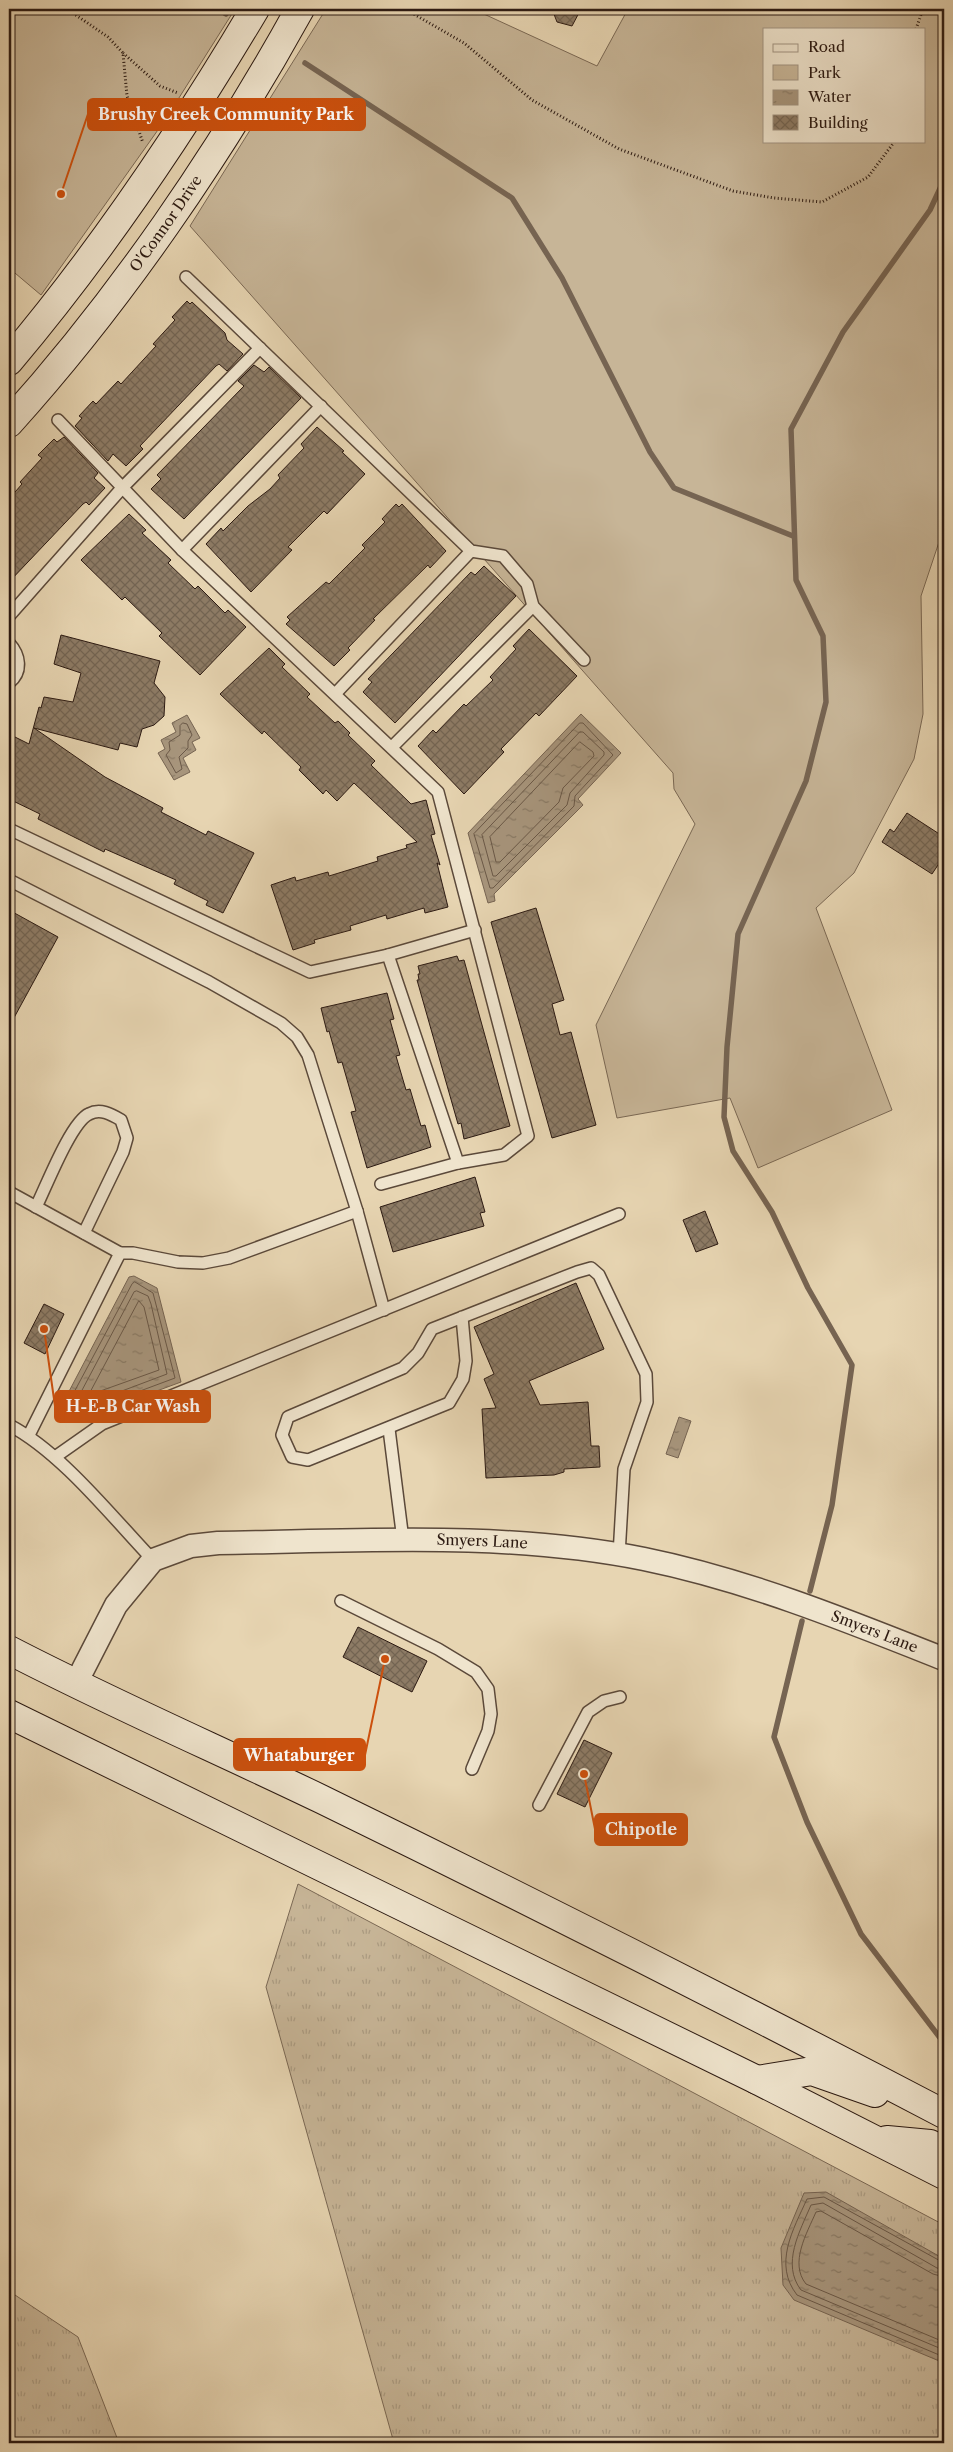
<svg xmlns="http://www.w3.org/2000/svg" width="953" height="2452" font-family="'Libre Caslon Text',serif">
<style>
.grass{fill:url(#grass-tufts);stroke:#7a6854}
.green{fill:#c7b597;stroke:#7a6854;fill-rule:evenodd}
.water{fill:url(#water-ripples);stroke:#766452}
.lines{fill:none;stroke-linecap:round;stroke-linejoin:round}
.shore{stroke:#6a5847;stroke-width:1}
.stream{stroke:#766452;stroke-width:5.5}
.building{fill:url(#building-cross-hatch);stroke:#2c1a12}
.lane-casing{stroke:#5b493a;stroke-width:14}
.street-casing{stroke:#5b493a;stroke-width:25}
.secondary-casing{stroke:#2c1a12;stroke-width:30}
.path{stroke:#2c1a12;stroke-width:3;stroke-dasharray:1 2.5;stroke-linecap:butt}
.lane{stroke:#efe4cd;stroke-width:11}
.street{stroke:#efe4cd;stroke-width:22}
.secondary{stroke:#efe4cd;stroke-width:28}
.labels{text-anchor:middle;stroke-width:4;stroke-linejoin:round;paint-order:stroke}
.street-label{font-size:15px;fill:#2c1a12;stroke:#efe4cd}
.leader{fill:none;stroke:#cc500d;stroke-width:2}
.callout-dot{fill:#cc500d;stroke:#efe4cd;stroke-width:2}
.callout{fill:#cc500d;stroke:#cc500d;stroke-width:2}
.callout-label{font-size:16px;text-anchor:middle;font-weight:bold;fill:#fff}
</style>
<defs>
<pattern id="grass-tufts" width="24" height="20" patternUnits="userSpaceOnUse" patternTransform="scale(1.25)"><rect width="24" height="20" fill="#c7b597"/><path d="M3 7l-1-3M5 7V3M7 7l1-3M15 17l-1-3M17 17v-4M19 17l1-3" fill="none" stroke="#ab9b81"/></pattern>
<pattern id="water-ripples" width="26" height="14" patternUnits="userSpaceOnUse" patternTransform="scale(1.25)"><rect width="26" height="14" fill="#a7957c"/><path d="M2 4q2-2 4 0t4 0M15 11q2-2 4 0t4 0" fill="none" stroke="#887964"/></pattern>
<pattern id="building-cross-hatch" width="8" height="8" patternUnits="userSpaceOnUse" patternTransform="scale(1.25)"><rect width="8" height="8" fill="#8d7b65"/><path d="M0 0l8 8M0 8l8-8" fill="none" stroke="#736452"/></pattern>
</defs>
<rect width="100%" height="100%" fill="#e7d5b2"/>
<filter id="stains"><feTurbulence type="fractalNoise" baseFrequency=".004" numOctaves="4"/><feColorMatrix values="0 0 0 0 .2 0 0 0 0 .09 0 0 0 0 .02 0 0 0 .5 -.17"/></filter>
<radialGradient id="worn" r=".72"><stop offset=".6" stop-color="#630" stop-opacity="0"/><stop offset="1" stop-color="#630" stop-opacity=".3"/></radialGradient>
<g class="grass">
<path d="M298 1884 944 2225V2443H394L266 1987Z"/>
<path d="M9 2291 78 2337 119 2443H9Z"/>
</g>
<g class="green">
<path d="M9 9H235L165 120 41 295 9 268Z"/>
<path d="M326 9H473L597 66 628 9H944V527L921 596 923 714 914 759 854 873 816 908 892 1110 758 1168 730 1098 617 1118 596 1025 695 824 674 789 673 773 190 226ZM764 29H924V141H764Z"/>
</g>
<g class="water">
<path d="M581 714 621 753 578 799 583 805 494 894 495 901 488 903 468 833Z"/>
<path d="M187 715 200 738 192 742 196 750 183 758 190 772 174 780 158 753 165 749 161 740 176 732 172 723Z"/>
<path d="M134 1276 157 1288 181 1382 89 1416 65 1399 129 1277Z"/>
<path d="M679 1417 691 1421 678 1458 666 1454Z"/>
<path d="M826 2192 944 2259V2363L794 2300 783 2285 781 2248 804 2193Z"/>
</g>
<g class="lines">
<g class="shore">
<path d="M183 723 187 724 192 735 188 741V748L179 757 182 769 176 773 166 755 170 750 169 742 180 735V726Z"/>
<path d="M580 723H583L613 755 575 796 574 806 493 888H490L474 834Z"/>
<path d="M580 732H583L604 752V755L570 793 567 805 496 876H493L482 835Z"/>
<path d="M580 742 593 752 594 756 563 788 559 802 500 862H496L490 837Z"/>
<path d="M135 1282 153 1293 175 1378 89 1410 73 1399 72 1396 132 1284Z"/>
<path d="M137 1291 148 1296 151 1304 167 1374 90 1403 80 1394 134 1292Z"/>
<path d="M139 1301 144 1307 159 1370 92 1394 91 1391Z"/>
<path d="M944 2263 824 2197 807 2199C793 2230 773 2264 797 2295L944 2357"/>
<path d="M944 2270 937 2268 823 2203 811 2205C800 2231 781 2264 801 2290L944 2350"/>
<path d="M944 2277 933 2274 821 2211 816 2212C807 2233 789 2263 806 2284L944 2342"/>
</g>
<g class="stream">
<path d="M218 9 226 14"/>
<path d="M305 63 512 198 562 278 650 452 674 488 793 536"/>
<path d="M810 1591 832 1505 852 1365 808 1288 772 1212 733 1151 724 1117 727 1047 738 934 806 781 826 702 823 636 796 580 791 429 843 332 930 210 944 180"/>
<path d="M802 1621 774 1737 807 1822 861 1934 944 2043"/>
</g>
</g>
<g class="building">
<path d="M552 9H581L572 26 557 22Z"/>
<path d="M187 301 190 304 192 302 225 333 227 340 243 354 227 371 219 364 216 366 140 446 143 449 126 466 113 454 108 461 75 426 82 418 79 416 93 401 96 404 118 381 121 384 156 346 153 344 175 320 172 317Z"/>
<path d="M254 365 264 372 269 367 301 398 184 519 151 489 161 479 157 475 244 386 238 381Z"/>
<path d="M317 427 344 451 342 452 365 474 327 514 324 511 288 547 292 550 251 592 206 544 221 528 223 531 248 506 270 489 280 478 278 475 304 448 301 444Z"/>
<path d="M64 437 98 473 94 478 105 488 89 505 86 502 83 504 9 582V499L22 484 20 482 42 458 38 455 54 439 57 442Z"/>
<path d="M396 504 399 507 402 504 446 551 430 568 428 565 373 619 375 620 348 648 350 650 334 666 286 624 290 620 287 617 326 582 329 584 365 548 362 545 385 522 382 519Z"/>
<path d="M129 514 146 530 142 533 171 560 168 563 195 589 198 586 225 613 228 610 246 627 200 675 159 636 162 633 125 597 122 600 81 560Z"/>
<path d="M484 566 516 596 395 723 363 692 372 682 368 679 471 572 475 575Z"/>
<path d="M529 629 577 676 539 716 536 713 501 749 504 752 464 794 418 746 433 730 436 733 464 704 466 706 493 680 490 677 516 649 513 646Z"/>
<path d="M61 635 160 661 154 683 165 697 164 716 154 725 142 729 137 747 120 743 118 750 34 728 105 777 163 808 161 812 206 835 208 831 254 853 223 913 206 905 208 901 174 884 176 880 105 849 104 852 38 819 40 814 9 799V734L29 744 39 707 41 708 44 697 73 702 81 673 54 664Z"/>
<path d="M269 648 285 664 282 667 310 694 307 697 335 723 338 721 350 733 348 735 375 761 371 765 411 804 426 800 435 834 431 835 440 865 437 863 448 907 425 913 424 908 387 919 386 915 350 926 351 930 314 940 315 943 293 950 271 885 295 877 296 881 328 872 329 876 378 861 377 857 407 848 406 845 417 842 354 783 337 801 326 790 323 794 299 770 301 767 264 731 262 734 220 694Z"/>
<path d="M907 813 944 837V856L932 874 882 842 890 829 894 832Z"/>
<path d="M536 908 564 1000 552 1004 560 1035 571 1032 596 1125 552 1138 491 922Z"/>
<path d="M9 910 58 937 9 1027Z"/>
<path d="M457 956 459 961 464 960 510 1126 464 1139 461 1123 458 1124 417 980H419L418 974H420L418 966Z"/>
<path d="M387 993 394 1019 390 1020 400 1055 396 1056 406 1090 410 1089 421 1126 425 1125 431 1147 367 1168 351 1112 356 1111 342 1062 338 1063 329 1031 327 1032 321 1008Z"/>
<path d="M475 1177 485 1212 480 1213 484 1226 393 1252 380 1207Z"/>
<path d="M705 1211 718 1244 696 1252 683 1220Z"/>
<path d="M576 1283 604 1349 529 1381 540 1405 588 1402 591 1446H599L600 1467 564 1469V1472L554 1475 486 1478 482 1409 496 1408 484 1379 494 1374 474 1327Z"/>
<path d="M44 1304 64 1314 45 1354 24 1343Z"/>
<path d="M358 1627 427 1661 412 1692 343 1657Z"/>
<path d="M584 1740 612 1753 585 1807 557 1794Z"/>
</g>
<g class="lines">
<g class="lane-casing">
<g id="lane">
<path d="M186 277 471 551 503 556 527 584 533 606 584 660"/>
<path d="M58 420 182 550 438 792 528 1136 504 1155 458 1163 381 1184"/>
<path d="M182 550 321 406"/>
<path d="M9 616 122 488 260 348"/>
<path d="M9 643C20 655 23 672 9 683"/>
<path d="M336 693 471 551"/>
<path d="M392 747 533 606"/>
<path d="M9 829 310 972 388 955 475 930"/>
<path d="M9 880 209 982 281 1023 297 1037 308 1055 357 1211 384 1310"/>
<path d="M388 955 458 1163"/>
<path d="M9 1192 120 1253 29 1435"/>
<path d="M36 1207C46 1187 71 1122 89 1114 100 1108 111 1114 121 1120L127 1138 123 1152 84 1233"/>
<path d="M120 1253H133L178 1262 203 1263 229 1258 357 1211"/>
<path d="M462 1317 466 1361 463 1379 449 1403 308 1460 292 1457 282 1435 288 1417 403 1368 418 1353 432 1329 577 1272 591 1268 599 1275 646 1374 647 1402 624 1469 619 1555"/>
<path d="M9 1425C61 1452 112 1517 153 1560"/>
<path d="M389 1429 403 1540"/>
<path d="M55 1457 102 1424 619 1214"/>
<path d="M341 1601 438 1649 476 1672 488 1689 491 1714 488 1731 472 1769"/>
<path d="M539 1805 588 1712 604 1701 620 1697"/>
</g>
</g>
<g class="street-casing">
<g id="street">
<path id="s1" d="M75 1685 116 1605 153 1560 191 1546 218 1543C359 1541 504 1531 644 1559 747 1580 846 1620 944 1659"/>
</g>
</g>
<g class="secondary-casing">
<g id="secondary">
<path d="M9 361C102 251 182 132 255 9"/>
<path id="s2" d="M9 423C120 300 220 154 300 9"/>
<path d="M9 1650C111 1703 217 1749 321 1799 530 1901 738 2006 944 2114"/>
<path d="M9 1714 757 2080 944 2175"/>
<path d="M757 2080 812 2071 875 2093"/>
<path d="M887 2140 930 2144 944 2151"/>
</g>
</g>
<g class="path">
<path d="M67 9 108 37 123 53 127 96 143 143"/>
<path d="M405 9 464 43 532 100 619 149 733 191 774 198 822 202 868 177 895 141"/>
<path d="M916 29 923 9"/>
<path d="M123 53 160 86 178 93"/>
</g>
<use href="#lane" class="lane"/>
<use href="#street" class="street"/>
<use href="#secondary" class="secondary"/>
</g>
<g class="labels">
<g class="street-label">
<text dy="5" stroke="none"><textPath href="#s2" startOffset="254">O'Connor Drive</textPath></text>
<text dy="5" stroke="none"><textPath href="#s1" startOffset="480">Smyers Lane</textPath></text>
<text dy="5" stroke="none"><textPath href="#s1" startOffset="885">Smyers Lane</textPath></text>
</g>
</g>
<path class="leader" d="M61 194L88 114M44 1329L55 1406M385 1659L365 1755M584 1774L595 1829"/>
<g class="callout-dot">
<circle cx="61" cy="194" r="5"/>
<circle cx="44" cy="1329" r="5"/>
<circle cx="385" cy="1659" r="5"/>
<circle cx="584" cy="1774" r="5"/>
</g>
<g class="callout">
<rect x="88" y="99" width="277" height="31" rx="5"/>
<rect x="55" y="1391" width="155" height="31" rx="5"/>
<rect x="234" y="1739" width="131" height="31" rx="5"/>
<rect x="595" y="1814" width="92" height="31" rx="5"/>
</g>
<g class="callout-label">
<text x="226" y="120">Brushy Creek Community Park</text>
<text x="133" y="1412">H-E-B Car Wash</text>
<text x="299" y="1761">Whataburger</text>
<text x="641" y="1835">Chipotle</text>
</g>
<rect width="953" height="2452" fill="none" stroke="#e7d5b2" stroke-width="30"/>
<rect x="10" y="10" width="933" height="2432" fill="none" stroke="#2c1a12" stroke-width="2.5"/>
<rect x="15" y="15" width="923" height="2422" fill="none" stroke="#2c1a12"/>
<rect x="763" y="28" width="162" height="115" fill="#efe4cd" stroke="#a19382"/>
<rect x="773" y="44" width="25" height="8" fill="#efe4cd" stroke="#a19382"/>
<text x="808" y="52" font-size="15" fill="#2c1a12">Road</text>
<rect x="773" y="65" width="25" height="15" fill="#c7b597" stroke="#a19382"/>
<text x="808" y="78" font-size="15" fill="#2c1a12">Park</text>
<rect x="773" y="90" width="25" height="15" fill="url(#water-ripples)" stroke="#a19382"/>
<text x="808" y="102" font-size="15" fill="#2c1a12">Water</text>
<rect x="773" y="115" width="25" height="15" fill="url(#building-cross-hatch)" stroke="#a19382"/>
<text x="808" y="128" font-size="15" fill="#2c1a12">Building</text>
<rect width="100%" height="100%" filter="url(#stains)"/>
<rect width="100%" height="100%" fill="url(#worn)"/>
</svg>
